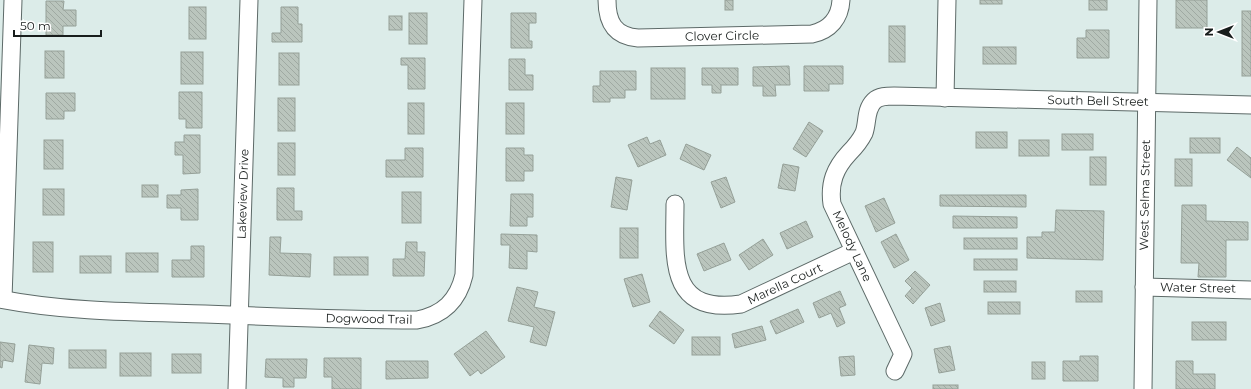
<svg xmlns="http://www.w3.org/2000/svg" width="1251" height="389" font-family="Montserrat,sans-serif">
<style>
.building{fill:url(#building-back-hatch);stroke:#95a098}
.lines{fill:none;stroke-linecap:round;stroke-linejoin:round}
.minor-casing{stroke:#5d6a68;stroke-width:19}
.minor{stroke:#fff;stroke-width:17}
.labels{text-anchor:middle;stroke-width:4;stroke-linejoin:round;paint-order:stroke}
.street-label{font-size:12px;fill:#181d1c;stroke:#fff}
</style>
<defs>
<pattern id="building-back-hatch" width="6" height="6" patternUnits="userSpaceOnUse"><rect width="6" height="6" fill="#bac5bd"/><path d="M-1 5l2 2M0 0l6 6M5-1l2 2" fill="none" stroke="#9fa9a2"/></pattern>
</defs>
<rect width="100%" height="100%" fill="#dcece9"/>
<g class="building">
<rect x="725" y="0" width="8" height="10"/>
<rect x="980" y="0" width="22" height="4"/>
<rect x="1089" y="0" width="18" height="10"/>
<rect x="1176" y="0" width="31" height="28"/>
<path d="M46 1H64L63 10H76V26H63V35H46Z"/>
<rect x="189" y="7" width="17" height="32"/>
<path d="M281 7H298V24H302V42H272V33H281Z"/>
<rect x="1242" y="11" width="9" height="65"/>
<rect x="409" y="13" width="18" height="31"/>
<path d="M511 13H536V23H529V41H532V48H511Z"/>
<rect x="389" y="16" width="13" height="14"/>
<rect x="889" y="26" width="16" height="36"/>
<path d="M1086 30H1109V58H1077V38H1086Z"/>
<rect x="983" y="47" width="33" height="17"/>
<rect x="45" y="51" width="19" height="27"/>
<rect x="181" y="52" width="22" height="32"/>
<rect x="279" y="53" width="20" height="32"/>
<path d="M401 58H425V89H408V65H401Z"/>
<path d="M509 59H525V75H533V90H509Z"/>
<path d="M789 66 790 85H775L776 96H763V86H753V67Z"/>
<path d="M804 66H843V84H829V91H804Z"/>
<rect x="651" y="68" width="34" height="31"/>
<path d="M702 68H738V85H721V93H712V85H702Z"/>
<path d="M600 71H636V90H625V98H610V102H593V86H600Z"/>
<path d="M179 92H202V128H186V119H179Z"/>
<path d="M46 93H75V111H64V119H46Z"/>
<rect x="278" y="98" width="17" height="33"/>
<rect x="408" y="103" width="16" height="31"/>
<rect x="506" y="103" width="18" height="31"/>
<path d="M809 122 823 131 806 157 793 149Z"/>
<rect x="976" y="132" width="31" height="16"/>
<rect x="1062" y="134" width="31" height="16"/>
<path d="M184 135H200V173L183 174V155H175V142H184Z"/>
<path d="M647 137 650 144 660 140 666 155 638 167 628 145Z"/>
<rect x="1190" y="138" width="30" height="15"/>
<rect x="44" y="140" width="19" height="29"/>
<rect x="1019" y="140" width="30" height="16"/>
<rect x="278" y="143" width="17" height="32"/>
<path d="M686 144 711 155 704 170 680 159Z"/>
<path d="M1237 147 1251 158V178L1227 160Z"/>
<path d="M405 148H423V177H386V160H405Z"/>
<path d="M506 148H524V155H533V171H524V181H506Z"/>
<rect x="1090" y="157" width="16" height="28"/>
<rect x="1175" y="159" width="17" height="27"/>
<path d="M783 164 799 167 795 191 778 188Z"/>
<path d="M616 177 632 180 627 210 611 207Z"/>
<path d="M726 177 735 202 721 208 711 182Z"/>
<rect x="142" y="185" width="16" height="12"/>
<path d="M277 188H294V211H302V220H277Z"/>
<rect x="43" y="189" width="21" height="26"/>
<path d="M198 189V220H181V208H167V195H181V190Z"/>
<rect x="402" y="192" width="19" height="31"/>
<path d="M511 194H533V217H527V226H510Z"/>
<path d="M940 195H1026V207L940 206Z"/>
<path d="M884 198 895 223 876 232 865 206Z"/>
<path d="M1182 205H1206V221L1248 222V240H1226V277H1198L1199 263H1181Z"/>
<path d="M1056 210 1104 211 1103 260 1027 258V237H1042V232H1055Z"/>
<path d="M953 216 1017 217V228H953Z"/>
<path d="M806 221 813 237 787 249 780 233Z"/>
<rect x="620" y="228" width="18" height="30"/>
<path d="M501 234 537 235V252L527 251V269L509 268 510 245H501Z"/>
<path d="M896 234 909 260 894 268 881 242Z"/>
<path d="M270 237H281L280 253 311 254 310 277 269 275Z"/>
<rect x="964" y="238" width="53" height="11"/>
<path d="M763 239 773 255 749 270 739 255Z"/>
<rect x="33" y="242" width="20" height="30"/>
<path d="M406 242H417V252H425L424 276H393V259H405Z"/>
<path d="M724 243 731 260 704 271 697 254Z"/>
<path d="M191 246H204V277H172V260H191Z"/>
<rect x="126" y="253" width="32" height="19"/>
<rect x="80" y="256" width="31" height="17"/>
<rect x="334" y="257" width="34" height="18"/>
<rect x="974" y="259" width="43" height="11"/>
<path d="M915 271 930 285 913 304 905 296 912 288 905 281Z"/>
<path d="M642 274 650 302 633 307 624 279Z"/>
<rect x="984" y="281" width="32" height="11"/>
<path d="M517 287 538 292 534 307 555 312 546 346 530 342 534 327 508 321Z"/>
<path d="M840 291 846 305 839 308 845 323 837 327 831 313 819 318 813 303Z"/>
<rect x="1076" y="291" width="26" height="11"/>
<rect x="988" y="302" width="32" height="12"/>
<path d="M940 303 945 321 931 326 925 308Z"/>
<path d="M798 309 804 322 776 334 770 321Z"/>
<path d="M660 311 684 330 674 344 649 326Z"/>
<rect x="1192" y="322" width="34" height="18"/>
<path d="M762 326 766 340 735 348 732 334Z"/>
<path d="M486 331 505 357 481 374 478 370 470 376 454 354Z"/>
<rect x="692" y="337" width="28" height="18"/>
<path d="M0 342 15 344 13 362 3 360 2 368 0 367Z"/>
<path d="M29 345 54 348 53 364 42 363 40 384 25 382Z"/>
<path d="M950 346 955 370 939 373 934 349Z"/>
<rect x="69" y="350" width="37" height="18"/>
<rect x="120" y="353" width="31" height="23"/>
<rect x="172" y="354" width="29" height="19"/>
<path d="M854 356 855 375 841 376 839 357Z"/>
<path d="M1080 356H1098V381H1063V361H1080Z"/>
<path d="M324 358H361V389H332V377H324Z"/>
<path d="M266 359H307L306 378H294V387H283V378L265 377Z"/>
<path d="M386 361H428V378L386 379Z"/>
<path d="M1176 361H1193V374H1215V389H1176Z"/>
<rect x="1032" y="362" width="13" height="17"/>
<rect x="933" y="385" width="25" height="4"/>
</g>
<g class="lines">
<g class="minor-casing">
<g id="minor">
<path d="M607 0C607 22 614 36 638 38L812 34C830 30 840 18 841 0"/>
<path d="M945 98 947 0"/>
<path d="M675 204C675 256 666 315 741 304L854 251"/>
<path d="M1144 287 1251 290"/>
<path d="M0 299C67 312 137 312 205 314 276 317 347 320 417 320 443 315 458 301 464 275L473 0"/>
<path d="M3 299 13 0"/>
<path d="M895 371 903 354 832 204C829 183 835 168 849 153 855 147 860 141 864 133 868 122 865 110 874 101 879 96 887 96 894 96L1251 105"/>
<path d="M237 389 249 0"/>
<path d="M1143 389 1148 0"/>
</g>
</g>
<use href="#minor" class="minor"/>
</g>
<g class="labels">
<g class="street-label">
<text transform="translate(722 36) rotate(-1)" y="4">Clover Circle</text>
<text transform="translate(1098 101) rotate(1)" y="4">South Bell Street</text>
<text transform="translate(243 194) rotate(-88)" y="4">Lakeview Drive</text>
<text transform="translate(1145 195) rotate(-89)" y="4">West Selma Street</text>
<text transform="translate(852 246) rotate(65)" y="4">Melody Lane</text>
<text transform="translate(785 284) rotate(-25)" y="4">Marella Court</text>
<text transform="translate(1198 288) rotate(1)" y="4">Water Street</text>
<text transform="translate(369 319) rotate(1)" y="4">Dogwood Trail</text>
</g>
</g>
<g transform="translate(1219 32) rotate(270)" stroke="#ffffff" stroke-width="3" paint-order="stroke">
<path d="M0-3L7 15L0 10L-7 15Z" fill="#181d1c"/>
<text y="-6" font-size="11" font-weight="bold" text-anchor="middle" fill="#181d1c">N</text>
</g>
<path d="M14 30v6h87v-6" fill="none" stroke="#181d1c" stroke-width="2"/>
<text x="20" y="30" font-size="12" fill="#181d1c" stroke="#ffffff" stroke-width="3" paint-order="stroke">50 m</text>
</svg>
